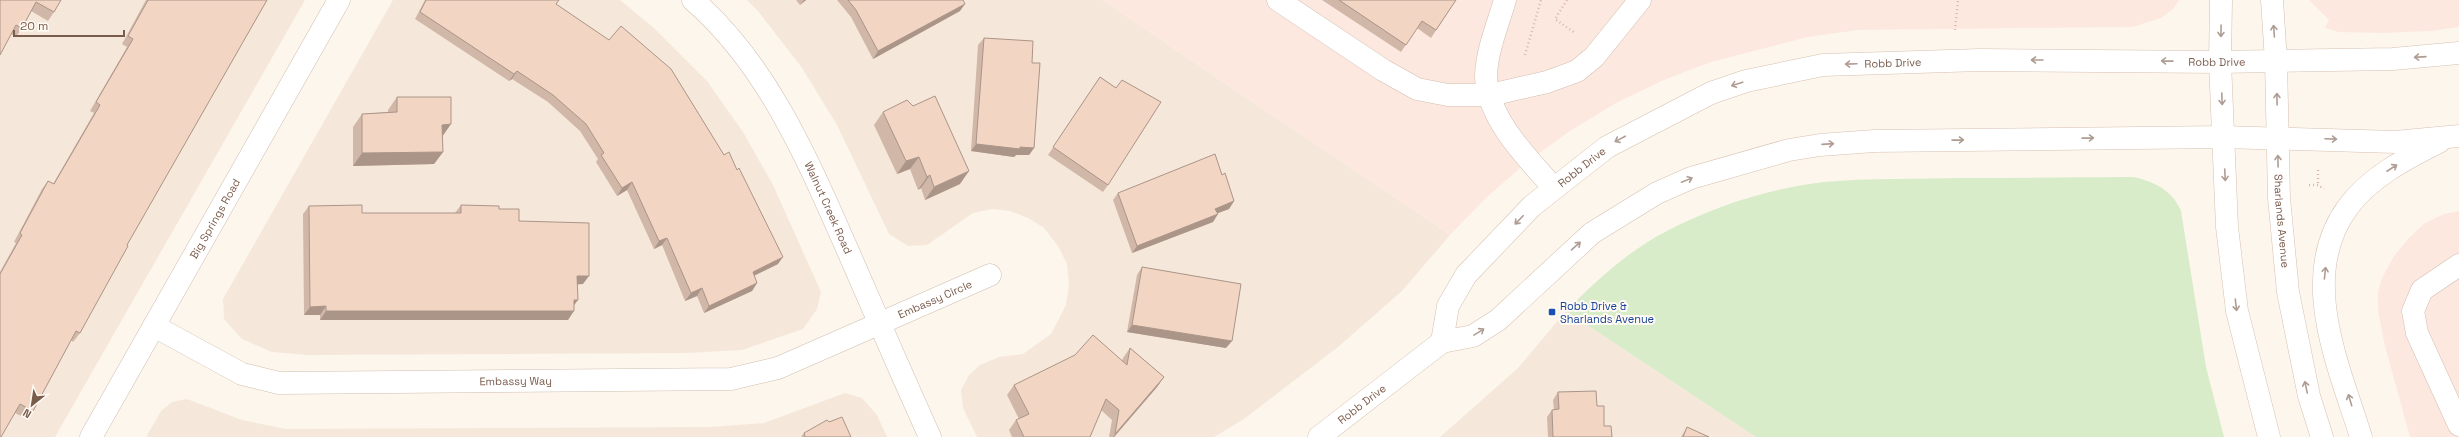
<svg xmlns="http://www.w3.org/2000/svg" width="2459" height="437" font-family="'Space Grotesk',sans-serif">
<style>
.residential{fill:#f5e8da}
.commercial{fill:#fde8e0}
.green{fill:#d8ecc9}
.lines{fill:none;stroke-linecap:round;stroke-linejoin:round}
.lane-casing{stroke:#d1beb0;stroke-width:23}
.street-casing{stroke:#d1beb0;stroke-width:23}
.secondary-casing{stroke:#d6c0b0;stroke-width:23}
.path{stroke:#d9b8a5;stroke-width:2.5;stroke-dasharray:1 3;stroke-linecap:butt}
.lane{stroke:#fff;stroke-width:22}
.street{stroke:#fff;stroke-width:22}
.secondary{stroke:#fff;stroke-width:22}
.wall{fill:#d1b7a8}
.shaded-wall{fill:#aa9588}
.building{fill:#f3d5c3;stroke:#aa9588}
.oneway{stroke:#af9d94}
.transit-dot{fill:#1a4fb4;stroke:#fffaf3;stroke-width:1.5}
.labels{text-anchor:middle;stroke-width:4;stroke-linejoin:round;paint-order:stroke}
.street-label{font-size:11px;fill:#7a5c4d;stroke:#fffaf3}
.transit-label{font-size:11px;fill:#164399;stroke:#fffaf3;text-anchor:start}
</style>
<rect width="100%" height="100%" fill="#fdf6ec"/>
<g class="residential">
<path d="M0 0H305L55 437H0Z"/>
<path d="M393 0H620L654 28 707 81 743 132 773 185 821 292 817 309 803 329 742 350 687 353 307 355 272 352 242 339 224 319 223 299Z"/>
<path d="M747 0H1102L1450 235 1402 291 1338 347 1244 419 1214 437H977L963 408 961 390 969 375 980 365 999 357 1023 354 1051 334 1066 305 1069 285 1067 264 1058 246 1043 227 1028 218 1010 211 992 209 973 213 927 245 908 246 889 234 837 125 802 68 758 11Z"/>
<path d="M1566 311 1756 437H1440L1518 368Z"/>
<path d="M845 393 862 398 877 415 887 437H146L161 411 172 402 187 399 242 420 286 429 710 427 764 423Z"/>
</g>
<g class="commercial">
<path d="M1102 0H2179L2173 9 2161 18 2133 27 1858 30 1808 37 1711 62 1664 80 1616 103 1570 131 1527 162 1487 197 1450 235Z"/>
<path d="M2309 0H2459V27L2431 31 2384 33 2338 32 2325 28 2329 20Z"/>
<path d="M2459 211V437H2410L2385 346 2378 311V292L2382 278 2394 256 2409 238 2425 223 2444 214Z"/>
</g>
<path class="green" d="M2133 177C2154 181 2173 191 2181 211L2206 367 2224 437H1756L1566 311C1596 281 1628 251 1665 232 1712 207 1771 188 1824 182 1870 178 1917 179 1964 178 2020 178 2077 177 2133 177Z"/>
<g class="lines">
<g class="lane-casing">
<g id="lane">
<path d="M1278 0 1383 70 1417 89 1448 95H1490L1547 82 1577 71 1594 57 1640 0"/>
<path d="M1505 0C1498 24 1487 50 1486 75 1486 117 1528 159 1554 188"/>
<path d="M2459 265 2422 290 2413 311 2417 333 2459 425"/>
</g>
</g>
<g class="street-casing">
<g id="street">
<path id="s1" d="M693 0C769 66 808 161 848 251 875 313 902 375 930 437"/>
<path d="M2272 0 2276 61"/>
<path d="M2220 62 2221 0"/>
<path id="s2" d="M154 326 242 374 279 383 731 379 778 368 990 275"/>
<path id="s3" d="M91 437 339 0"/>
</g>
</g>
<g class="secondary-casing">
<g id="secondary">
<path id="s4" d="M2276 61 2279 198 2288 292 2309 396 2322 437"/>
<path d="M2220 62 2227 227 2237 311 2269 437"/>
<path id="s5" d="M1442 342 1448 306 1466 275 1532 206 1607 147 1711 93 1746 81 1823 65 1980 60 2220 62 2393 59 2459 53"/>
<path id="s6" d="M1319 437 1442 342 1473 336 1498 320 1592 233 1657 193 1691 178 1789 150 1820 145 1874 141 2223 137 2395 142 2459 136"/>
<path d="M2361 437C2339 366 2297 276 2348 207 2370 177 2407 158 2439 142"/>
</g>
</g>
<g class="path">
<path d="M1567 0 1555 19 1575 33"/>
<path d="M1955 30 1958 0"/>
<path d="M1525 55 1541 0"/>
<path d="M2318 170V185"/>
<path d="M2309 185H2318L2324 189"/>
</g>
<use href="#lane" class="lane"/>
<use href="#street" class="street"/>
<use href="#secondary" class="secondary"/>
</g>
<g class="wall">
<path d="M0 0H61L54 12 48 21 31 11 22 28 16 37 11 34Z"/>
<path d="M146 0H267L127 245 80 333 73 342 71 340 33 411 27 419 15 413 0 437V272L16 243 14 242 42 189 48 181 53 184 94 113 90 111 127 47 122 44Z"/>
<path d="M425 0H559L556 4 778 264 754 276 757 283 752 291 704 313 697 296 685 301 662 245 654 249 627 190 617 196 596 162 598 159 580 131 548 102 512 79 509 81 415 19Z"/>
<path d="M796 0H806L800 5Z"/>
<path d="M837 0H963L960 11 873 59 851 17Z"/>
<path d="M1322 0H1456L1431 38 1417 28 1401 52Z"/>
<path d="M984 38 1032 63 1034 148 1029 155H1016L1014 157 971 151 978 45Z"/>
<path d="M1100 77 1116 88 1108 185 1103 192 1048 155Z"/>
<path d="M397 97 442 136 443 152 434 164 353 166V127L362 114 388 112V110Z"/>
<path d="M883 112 960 184 925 200 921 188 918 190 910 169 897 174 874 125Z"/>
<path d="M1118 193 1234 201 1229 209 1218 213 1213 222 1132 253 1113 200Z"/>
<path d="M461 205 499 209 519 221 583 284H577L574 305 568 320H320V315H304L303 214 309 206 362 213H455Z"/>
<path d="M1142 267 1226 348 1127 332 1137 275Z"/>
<path d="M1130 348 1164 377 1157 387 1114 437H1109L1112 420 1101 410 1090 437H1012L1009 430 1016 420 1019 419 1007 395 1014 385 1122 361 1123 358Z"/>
<path d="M1558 392 1597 406 1604 426 1612 437H1548L1547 417 1552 410H1554L1553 400Z"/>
<path d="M829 422 851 437H801L804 433Z"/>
<path d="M1687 427 1709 437H1681Z"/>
</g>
<g class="shaded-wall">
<path d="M804 0H806L800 5Z"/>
<path d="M965 4 960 11 873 59 878 51Z"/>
<path d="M517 71 512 79 509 81 514 74Z"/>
<path d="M451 124 442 137V125Z"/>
<path d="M976 144 1020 147 1034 148 1029 155H1016L1014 157 971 151Z"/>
<path d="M443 152 434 164 353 166 362 153Z"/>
<path d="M919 157 910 169 897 174 906 161Z"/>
<path d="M969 171 960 184 925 200 934 187Z"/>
<path d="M930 175 921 188 918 190 927 177Z"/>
<path d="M632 182 627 190 617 196 622 188Z"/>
<path d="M1234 201 1229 209 1210 216 1215 209Z"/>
<path d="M1218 214 1213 222 1132 253 1137 246Z"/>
<path d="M667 238 662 245 654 249 659 241Z"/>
<path d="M783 257 778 264 747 279 753 272Z"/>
<path d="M577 276H589L583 284 571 285Z"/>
<path d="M757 283 752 291 704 313 709 306Z"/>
<path d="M702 288 697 296 685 301 691 293Z"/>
<path d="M574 300H578L572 308Z"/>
<path d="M326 306 320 315H304L310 307Z"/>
<path d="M326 311H574L568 320H320Z"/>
<path d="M1132 325 1232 341 1226 348 1127 332Z"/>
<path d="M1164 377 1157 387 1114 437H1113Z"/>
</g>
<g class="building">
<path d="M0 0H61L54 12 36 2 22 28 16 25 0 55Z"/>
<path d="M148 0H267L127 245 128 246 80 333 76 331 33 411 20 404 1 437H0V274L22 235 20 233 48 181 54 184 100 105 96 102 133 39 128 36Z"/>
<path d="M426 0H559L556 4 609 40 621 26 671 69 724 155 729 152 737 170 739 168 783 257 753 272 757 283 709 306 702 288 691 293 667 238 659 241 632 182 622 188 601 155 604 153 586 124 553 95 517 71 514 74 420 12Z"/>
<path d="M848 0H963L965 4 878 51 856 10Z"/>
<path d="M1339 0H1456L1436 30 1422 21 1406 45Z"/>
<path d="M984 38 1033 41 1032 63H1040L1034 148 1020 147V149L976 144Z"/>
<path d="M1100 77 1116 88 1122 80 1161 102 1108 185 1053 147Z"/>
<path d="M935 96 969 171 934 187 930 175 927 177 919 157 906 161 883 112 907 100 913 106Z"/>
<path d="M397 97H451V124L442 125 443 152 362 153V114L397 112Z"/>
<path d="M1215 154 1222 175 1225 173 1234 201 1215 209 1218 214 1137 246 1118 193Z"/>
<path d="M362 205V213H461V205L499 206V209H519V221L589 223V276H577L578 300H574V311H326V306L310 307 309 206Z"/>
<path d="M1142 267 1241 284 1232 341 1132 325Z"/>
<path d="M1093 335 1127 365 1130 348 1164 377 1115 434 1119 410 1106 399 1090 437H1024L1016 420 1029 414 1014 385 1075 355Z"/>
<path d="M1596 391 1597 406H1604V426H1611L1612 437H1553L1552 410 1559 409 1558 392Z"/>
<path d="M842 417 851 437H805L804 433 827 420 829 422Z"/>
<path d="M1687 427 1709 437H1683Z"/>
</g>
<defs><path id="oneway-shaft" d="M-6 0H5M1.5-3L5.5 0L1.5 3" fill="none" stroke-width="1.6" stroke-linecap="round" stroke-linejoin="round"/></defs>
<g class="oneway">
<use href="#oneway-shaft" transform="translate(2221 31) rotate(91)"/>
<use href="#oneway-shaft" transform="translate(2274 31) rotate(-94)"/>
<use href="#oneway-shaft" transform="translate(2420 57) rotate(176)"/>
<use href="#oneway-shaft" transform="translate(2037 60) rotate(-180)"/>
<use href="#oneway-shaft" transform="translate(2167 61) rotate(-179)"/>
<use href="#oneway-shaft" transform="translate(1851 64) rotate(178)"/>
<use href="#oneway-shaft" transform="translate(1737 84) rotate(162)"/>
<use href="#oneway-shaft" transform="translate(2222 99) rotate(88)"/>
<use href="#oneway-shaft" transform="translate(2277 99) rotate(-91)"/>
<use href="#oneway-shaft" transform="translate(2088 138) rotate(-1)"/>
<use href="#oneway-shaft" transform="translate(1620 139) rotate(152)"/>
<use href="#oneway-shaft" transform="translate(2331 139) rotate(2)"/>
<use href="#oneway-shaft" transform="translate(1958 140) rotate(-1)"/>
<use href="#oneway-shaft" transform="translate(1828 144) rotate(-4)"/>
<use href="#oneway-shaft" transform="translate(2278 161) rotate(-91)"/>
<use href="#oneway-shaft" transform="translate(2392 168) rotate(-33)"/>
<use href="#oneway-shaft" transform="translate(2225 175) rotate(87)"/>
<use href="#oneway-shaft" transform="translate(1687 180) rotate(-22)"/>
<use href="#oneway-shaft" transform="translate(1519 220) rotate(134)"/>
<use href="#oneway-shaft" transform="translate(1576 246) rotate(-41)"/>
<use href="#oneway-shaft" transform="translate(2325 273) rotate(-84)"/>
<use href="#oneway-shaft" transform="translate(2236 305) rotate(83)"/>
<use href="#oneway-shaft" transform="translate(1479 332) rotate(-32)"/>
<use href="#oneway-shaft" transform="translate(2306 387) rotate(-102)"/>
<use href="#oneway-shaft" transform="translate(2350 400) rotate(-107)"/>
</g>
<rect class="transit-dot" x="1548" y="308" width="8" height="8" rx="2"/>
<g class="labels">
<g class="street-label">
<text dy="4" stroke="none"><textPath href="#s5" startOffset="890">Robb Drive</textPath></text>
<text dy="4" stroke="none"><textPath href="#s5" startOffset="566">Robb Drive</textPath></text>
<text dy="4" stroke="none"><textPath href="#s5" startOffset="231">Robb Drive</textPath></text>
<text dy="4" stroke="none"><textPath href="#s1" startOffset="250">Walnut Creek Road</textPath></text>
<text dy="4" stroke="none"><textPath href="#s3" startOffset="251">Big Springs Road</textPath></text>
<text dy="4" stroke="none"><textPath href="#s4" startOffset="160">Sharlands Avenue</textPath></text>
<text dy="4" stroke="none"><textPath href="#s2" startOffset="810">Embassy Circle</textPath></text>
<text dy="4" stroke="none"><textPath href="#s2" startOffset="375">Embassy Way</textPath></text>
<text dy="4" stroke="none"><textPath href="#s6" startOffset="54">Robb Drive</textPath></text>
</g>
<g class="transit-label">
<text x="1560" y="310">Robb Drive &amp;<tspan x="1560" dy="13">Sharlands Avenue</tspan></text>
</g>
</g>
<g transform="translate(32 405) rotate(210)" stroke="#fffaf3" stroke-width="3" paint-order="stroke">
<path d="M0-3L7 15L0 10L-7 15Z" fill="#7a5c4d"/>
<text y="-6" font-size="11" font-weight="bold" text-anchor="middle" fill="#7a5c4d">N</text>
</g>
<path d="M14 30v6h110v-6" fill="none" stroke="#7a5c4d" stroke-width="2"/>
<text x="20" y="30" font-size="12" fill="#7a5c4d" stroke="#fffaf3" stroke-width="3" paint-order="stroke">20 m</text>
</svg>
